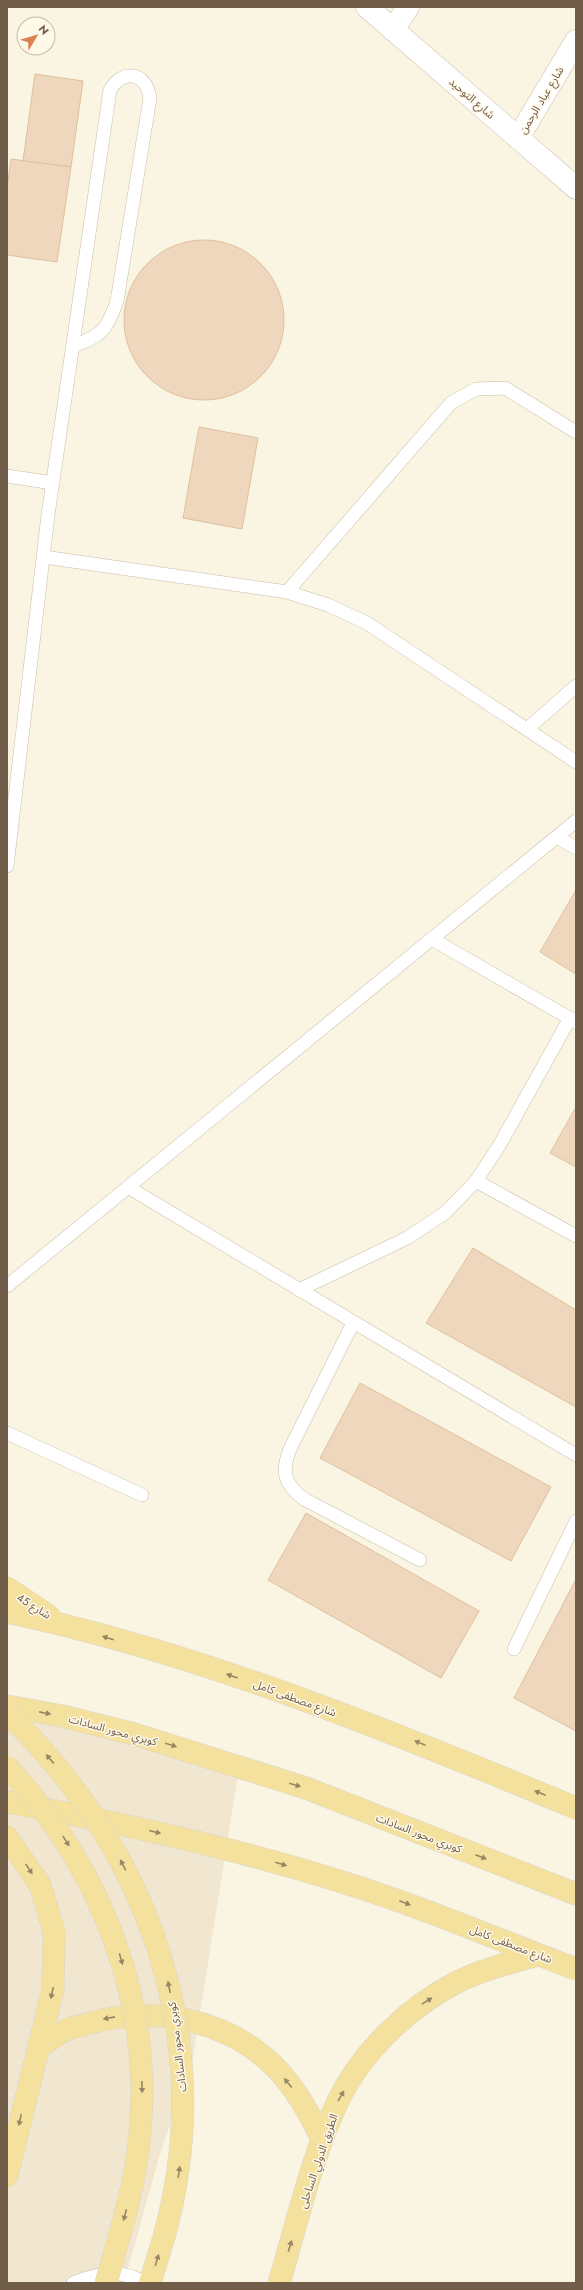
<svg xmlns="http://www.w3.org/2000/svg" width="583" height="2290" font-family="Jost,'Noto Sans Arabic',sans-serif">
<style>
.residential{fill:#f1e7d1}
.building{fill:#eed7bc;stroke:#dfc09d}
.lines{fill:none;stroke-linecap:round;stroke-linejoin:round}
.service-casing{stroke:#cabdaa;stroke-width:14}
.minor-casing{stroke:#cabdaa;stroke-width:23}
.primary-casing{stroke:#dad5d0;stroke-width:23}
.service{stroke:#fff;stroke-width:13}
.minor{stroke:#fff;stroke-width:22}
.primary{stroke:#f5e19e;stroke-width:22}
.primary-bridge-casing{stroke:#dad5d0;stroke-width:23;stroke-linecap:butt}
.primary-bridge{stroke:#f5e19e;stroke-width:22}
.oneway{fill:#988563}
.labels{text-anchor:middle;stroke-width:3;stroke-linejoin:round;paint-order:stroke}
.street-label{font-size:11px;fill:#705d4a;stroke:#fef8e8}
</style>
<rect width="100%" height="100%" fill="#faf4e2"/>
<path class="residential" d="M7 1699 241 1756 193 2057 159 2157 124 2283H7Z"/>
<g class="building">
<path d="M35 74 83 81 71 167 23 161Z"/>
<path d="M11 159 71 167 57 262 7 255V188Z"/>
<circle cx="204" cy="320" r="80"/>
<path d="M199 427 258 438 242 529 183 518Z"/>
<path d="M576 890V974L540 952Z"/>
<path d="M576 1107V1167L550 1153Z"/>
<path d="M473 1248 576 1310V1407L426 1323Z"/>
<path d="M360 1383 551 1487 511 1561 320 1458Z"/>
<path d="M306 1513 479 1611 441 1678 268 1580Z"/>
<path d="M576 1579V1731L514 1698Z"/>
</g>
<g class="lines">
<g class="service-casing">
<g id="service">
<path d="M7 476 53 483"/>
<path d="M44 557 287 592 328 605 367 623 576 762"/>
<path d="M287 592 451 403 476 389 505 388 576 432"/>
<path d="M527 729 576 686"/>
<path d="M557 837 576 848"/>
<path d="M7 866 48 515 110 90C123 68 146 72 150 98L117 301C107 330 102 336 73 346"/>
<path d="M432 939 576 1022"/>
<path d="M476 1181 576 1236"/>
<path d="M128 1187 576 1455"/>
<path d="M7 1286 576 821"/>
<path d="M299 1290 407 1238 445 1213 476 1181 499 1146 570 1018"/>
<path d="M353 1323 290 1449C281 1472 284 1484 304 1499L420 1560"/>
<path d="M7 1433 142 1495"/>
<path d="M514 1649 576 1521"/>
<path d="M73 2283C95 2274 123 2268 144 2283"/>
</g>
</g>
<g class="minor-casing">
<g id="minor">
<path d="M367 7 576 188"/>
<path d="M393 30 408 7"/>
<path d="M518 138 576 41"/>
</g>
</g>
<g class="primary-casing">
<g id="primary">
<path d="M7 1588 49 1616"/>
<path d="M7 1612C201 1653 393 1732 576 1808"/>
<path d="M7 1706 62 1716 134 1734 306 1788 576 1894"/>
<path d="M7 1802C139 1826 272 1856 399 1901 458 1922 517 1947 576 1969"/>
<path d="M7 1837 40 1885 54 1931 53 1989 7 2176"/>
<path d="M38 2048C47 2042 57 2035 66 2030 73 2027 80 2026 87 2024 150 2005 225 2018 274 2066 295 2087 309 2113 322 2139"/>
<path d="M150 2283 164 2237"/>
<path d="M279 2283C297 2223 311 2159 338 2101 362 2051 410 2006 459 1981 484 1969 512 1962 539 1955"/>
</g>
</g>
<use href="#service" class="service"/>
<use href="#minor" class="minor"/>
<use href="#primary" class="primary"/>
<g class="primary-bridge-casing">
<g id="primary-bridge">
<path d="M7 1713C150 1851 218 2042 164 2237"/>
<path d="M7 1767C101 1867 155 2004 139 2142 134 2191 119 2236 106 2283"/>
</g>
</g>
<use href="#primary-bridge" class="primary-bridge"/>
</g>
<defs><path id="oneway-solid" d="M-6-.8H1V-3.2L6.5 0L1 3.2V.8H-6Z"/></defs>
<g class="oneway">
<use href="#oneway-solid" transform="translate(108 1638) rotate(-163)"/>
<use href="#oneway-solid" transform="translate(232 1676) rotate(-160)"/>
<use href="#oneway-solid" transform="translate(45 1713) rotate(11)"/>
<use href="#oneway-solid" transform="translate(420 1743) rotate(-158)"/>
<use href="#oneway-solid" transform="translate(171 1745) rotate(17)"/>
<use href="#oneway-solid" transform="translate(50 1759) rotate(-131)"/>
<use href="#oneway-solid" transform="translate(295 1785) rotate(16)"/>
<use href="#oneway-solid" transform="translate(540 1793) rotate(-157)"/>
<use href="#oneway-solid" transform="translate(155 1832) rotate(14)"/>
<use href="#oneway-solid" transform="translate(66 1841) rotate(58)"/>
<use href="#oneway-solid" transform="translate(481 1857) rotate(21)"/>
<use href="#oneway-solid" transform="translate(281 1864) rotate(17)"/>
<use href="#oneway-solid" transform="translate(123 1865) rotate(-117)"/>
<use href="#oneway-solid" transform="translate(29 1869) rotate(56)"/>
<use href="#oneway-solid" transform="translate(405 1903) rotate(21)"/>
<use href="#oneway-solid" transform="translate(121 1959) rotate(74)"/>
<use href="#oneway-solid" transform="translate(169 1987) rotate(-101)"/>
<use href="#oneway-solid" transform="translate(52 1993) rotate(102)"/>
<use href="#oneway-solid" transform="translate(427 2001) rotate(-32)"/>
<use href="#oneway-solid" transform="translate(109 2018) rotate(169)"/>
<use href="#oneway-solid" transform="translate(288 2083) rotate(-130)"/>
<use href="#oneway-solid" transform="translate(142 2087) rotate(88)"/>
<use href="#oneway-solid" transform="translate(341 2096) rotate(-60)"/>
<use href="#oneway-solid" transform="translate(20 2120) rotate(102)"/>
<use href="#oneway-solid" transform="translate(179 2172) rotate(-81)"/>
<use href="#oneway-solid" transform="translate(125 2215) rotate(104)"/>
<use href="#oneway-solid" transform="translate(290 2246) rotate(-73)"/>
<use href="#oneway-solid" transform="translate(157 2260) rotate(-74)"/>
</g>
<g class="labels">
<g class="street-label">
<text transform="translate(472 98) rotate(41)" y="4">شارع التوحيد</text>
<text transform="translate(541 100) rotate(-59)" y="4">شارع عباد الرحمن</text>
<text transform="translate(34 1606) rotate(32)" y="4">شارع 45</text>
<text transform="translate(295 1698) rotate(20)" y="4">شارع مصطفى كامل</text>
<text transform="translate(113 1730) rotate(15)" y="4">كوبري محور السادات</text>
<text transform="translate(419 1833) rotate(21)" y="4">كوبري محور السادات</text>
<text transform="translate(511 1944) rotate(21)" y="4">شارع مصطفى كامل</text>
<text transform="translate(177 2047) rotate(-97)" y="4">كوبري محور السادات</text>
<text transform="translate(318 2161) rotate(-71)" y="4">الطريق الدولي الساحلى</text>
</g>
</g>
<rect width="583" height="2290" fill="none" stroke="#705d4a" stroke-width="16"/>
<g transform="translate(36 36) rotate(52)"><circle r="19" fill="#fef8e8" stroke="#c5baa9"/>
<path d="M0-3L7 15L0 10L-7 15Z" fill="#dd824f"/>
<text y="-6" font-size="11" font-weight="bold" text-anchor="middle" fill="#705d4a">N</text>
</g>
</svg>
